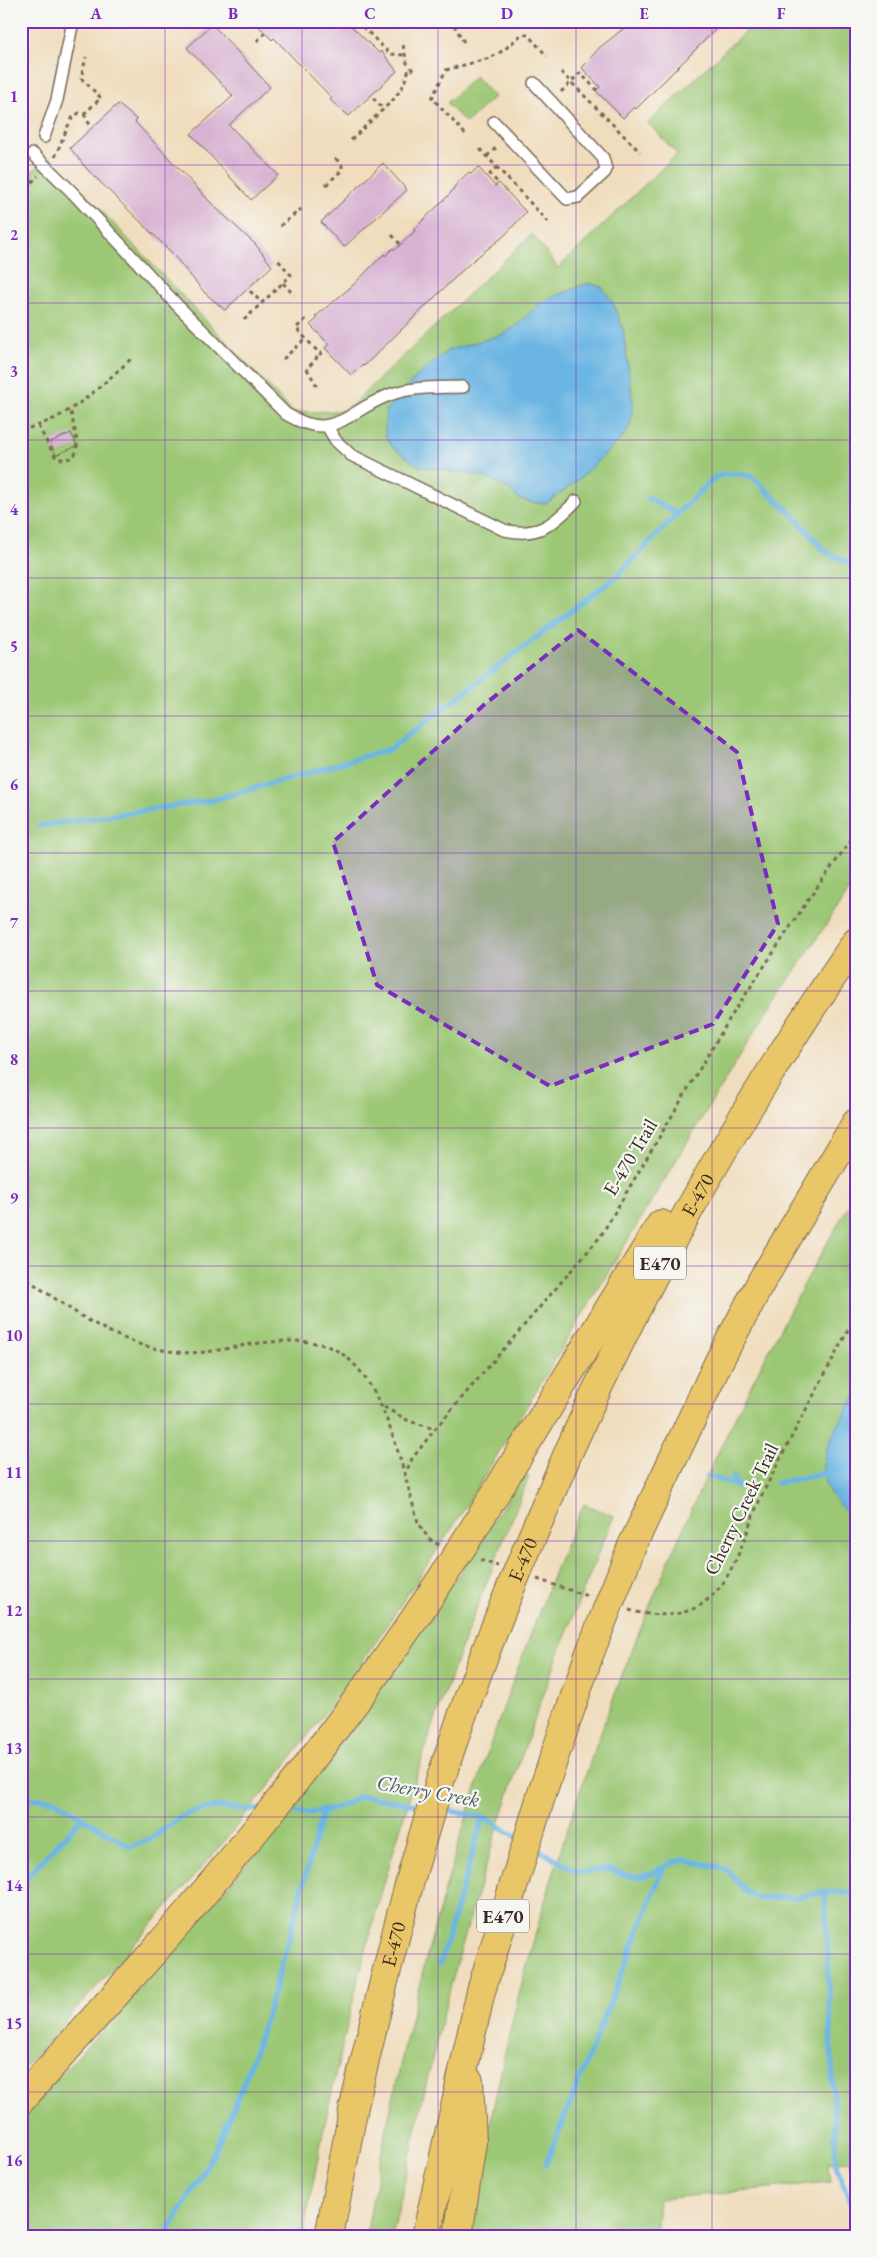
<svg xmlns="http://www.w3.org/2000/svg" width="877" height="2257" font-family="'EB Garamond',serif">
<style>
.green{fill:#9cc875;stroke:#6c794a}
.water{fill:#6ab5e3;stroke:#527080}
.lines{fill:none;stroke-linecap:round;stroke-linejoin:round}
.stream{stroke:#6ab5e3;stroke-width:5.5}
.building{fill:#d8b2d2}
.service-casing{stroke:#7a6956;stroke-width:14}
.motorway-casing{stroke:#7a6956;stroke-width:30}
.path{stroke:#7a6956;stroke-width:3;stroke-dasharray:4 4;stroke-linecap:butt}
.service{stroke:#fff;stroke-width:11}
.motorway{stroke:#e9c769;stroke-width:28}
.motorway-bridge-casing{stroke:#7a6956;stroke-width:30;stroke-linecap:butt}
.motorway-bridge{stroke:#e9c769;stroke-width:28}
.marked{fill:#7b2cbf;fill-opacity:0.2;stroke:#7b2cbf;stroke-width:4;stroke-dasharray:10 6;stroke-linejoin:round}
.grid{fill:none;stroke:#7b2cbf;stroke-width:1;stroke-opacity:0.55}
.labels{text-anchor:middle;stroke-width:4.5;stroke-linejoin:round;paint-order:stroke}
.shield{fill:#f6f6f2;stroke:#73675e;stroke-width:1}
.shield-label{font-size:19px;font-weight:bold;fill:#3b2a1e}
.street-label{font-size:20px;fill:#3b2a1e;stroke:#f6f6f2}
.water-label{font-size:21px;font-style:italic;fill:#4b5b63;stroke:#f6f6f2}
.neatline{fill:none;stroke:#7b2cbf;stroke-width:2}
.grid-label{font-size:16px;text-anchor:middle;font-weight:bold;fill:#7b2cbf}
</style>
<rect width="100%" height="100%" fill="#f6f6f2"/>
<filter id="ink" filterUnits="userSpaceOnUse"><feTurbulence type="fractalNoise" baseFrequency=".02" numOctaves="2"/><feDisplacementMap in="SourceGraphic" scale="10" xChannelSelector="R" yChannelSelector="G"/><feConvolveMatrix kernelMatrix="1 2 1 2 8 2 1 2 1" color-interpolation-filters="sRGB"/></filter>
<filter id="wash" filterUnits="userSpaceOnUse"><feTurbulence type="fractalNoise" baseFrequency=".0096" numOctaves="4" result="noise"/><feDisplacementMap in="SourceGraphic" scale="20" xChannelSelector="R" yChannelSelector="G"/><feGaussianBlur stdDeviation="1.12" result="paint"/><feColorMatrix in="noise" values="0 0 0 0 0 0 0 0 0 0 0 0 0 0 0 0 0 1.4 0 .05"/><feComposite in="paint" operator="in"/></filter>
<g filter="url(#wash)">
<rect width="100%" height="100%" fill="#f0ddbd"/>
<g class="green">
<path d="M756 21H856V881L764 1016 460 1516 354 1674 279 1774 212 1856 21 2072V182L47 158H51L293 412 342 411 352 405 532 234 558 268 677 154 648 123Z"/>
<path d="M475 76 494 97 466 123 447 103Z"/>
<path d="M856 1193V2185H853L849 2161 828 2163 830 2182 659 2199 656 2236H468C486 2148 501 2059 525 1972 599 1698 712 1438 856 1193Z"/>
<path d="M524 1474 529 1477C499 1551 469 1625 442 1700 381 1874 336 2054 303 2236H21V2119L178 1946 288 1815 408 1651Z"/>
<path d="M584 1504 614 1516C549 1669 495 1824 451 1985 428 2067 412 2152 392 2236H366C402 2032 454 1832 529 1639 546 1594 563 1548 584 1504Z"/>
</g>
<g class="water">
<path d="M588 283 602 287 613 303 623 329 633 403 630 426 623 437 578 480 547 503H533L519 499 507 488 483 476 419 466 392 447 385 435 386 409 415 378 449 350 504 334 521 322 541 302Z"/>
<path d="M856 1396V1522C846 1512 835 1502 828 1489 811 1458 841 1422 856 1396Z"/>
</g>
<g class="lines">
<g class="stream">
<path d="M648 498 677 514"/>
<path d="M39 826 213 800 390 749 617 576 677 514 714 478 724 474H740L752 477 792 514 826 552 856 566"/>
<path d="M708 1476 749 1489"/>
<path d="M733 1476 736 1486"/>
<path d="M777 1483 831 1472"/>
<path d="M21 1798 54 1800 130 1847 150 1839 186 1814 214 1807 260 1810"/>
<path d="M440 1809 483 1817 521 1839"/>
<path d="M282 1811 310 1813 333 1809 362 1796 423 1806"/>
<path d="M534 1847 572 1869 584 1872 609 1869 624 1875 639 1877 653 1873 674 1862 685 1860 719 1867 729 1871 747 1893 758 1898 797 1897 825 1892 856 1893"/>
<path d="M21 1883 83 1817"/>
<path d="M825 1892 836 2165 846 2192 856 2211"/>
<path d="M440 1964 483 1817"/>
<path d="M546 2164 663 1869"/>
<path d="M166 2236C182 2207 201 2179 215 2150 266 2043 292 1924 323 1810"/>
</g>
</g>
<g id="blocks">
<g class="building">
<path d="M254 21H346L379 53 381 51 397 71 349 116 330 100 332 98 274 38 272 40Z"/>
<path d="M633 21H724L636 109 634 107 623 118 596 91 600 87 582 68 599 48Z"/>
<path d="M212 24 270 87 229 125 278 175 251 200 191 134 233 96 187 48Z"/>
<path d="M118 104 137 120 135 122 213 205 256 245 272 266 225 310 205 293 170 251 87 169 70 148Z"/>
<path d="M383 163 407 190 344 247 321 222Z"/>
<path d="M478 167 495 186 499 183 526 212 504 236 471 262 364 366 363 365 351 375 325 348 329 344 310 325 317 319 315 317 352 286 384 254 385 256 393 248 395 250 415 231 414 229 450 194 457 183 469 172 471 174Z"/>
<path d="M71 433 77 446 56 455 50 442Z"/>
</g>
</g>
</g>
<g filter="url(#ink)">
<use href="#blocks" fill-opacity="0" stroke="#7a6956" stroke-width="1"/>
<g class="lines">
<g class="service-casing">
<g id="service">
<path d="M494 122 567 199 578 197 605 172 606 169 603 158 534 83"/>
<path d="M44 137 57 100 73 21"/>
<path d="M33 154 72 192 178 306 286 414C334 443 346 412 387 396 410 386 439 388 463 387"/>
<path d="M327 426 336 441 351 455 504 530C538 538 554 524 576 501"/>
</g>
</g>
<g class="motorway-casing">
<g id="motorway">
<path d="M492 1499 661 1224"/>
<path id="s1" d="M542 1514C625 1313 732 1121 856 942"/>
<path d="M632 1546 720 1359 761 1282 856 1123"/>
<path d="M21 2100 150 1956"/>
<path d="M329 2236 354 2106 376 2014"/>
<path d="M426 2236 481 1991 543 1790"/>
<path d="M458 2236 472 2142 469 2081"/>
</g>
</g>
<g class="path">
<path d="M357 21 390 54 404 55"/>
<path d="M454 25 464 42"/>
<path d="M93 29 101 21"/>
<path d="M257 41 265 33"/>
<path d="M403 45 407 63 415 73"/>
<path d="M561 72 640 152"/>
<path d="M561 92 580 73 597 90"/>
<path d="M373 98 384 110"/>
<path d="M84 114 90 125"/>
<path d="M465 134 432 98 446 70 490 58 504 50 522 34 528 35 547 56"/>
<path d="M351 140 393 100 402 88 410 67"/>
<path d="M480 149 551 225"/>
<path d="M487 156 497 147"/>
<path d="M55 157 68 126 73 117 79 113 84 114 101 98 81 78 86 57"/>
<path d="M497 167 490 174 498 183"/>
<path d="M326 185 342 170V165L336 159 338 156"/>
<path d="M26 188 38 176"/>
<path d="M280 226 301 209"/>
<path d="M392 235 402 246"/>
<path d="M283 283 294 295"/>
<path d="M250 291 262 303"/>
<path d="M306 319 296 328 320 354 324 351"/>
<path d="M244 320 291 275 277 259"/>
<path d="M283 359 305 339"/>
<path d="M317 386 307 369 320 354"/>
<path d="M38 426 56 458C91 466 72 427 71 411"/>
<path d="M21 430C68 420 97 389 131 359"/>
<path d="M21 1275C69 1308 117 1346 176 1352 208 1356 238 1344 270 1342 289 1340 316 1340 334 1349 385 1375 402 1470 418 1522L428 1538 439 1545"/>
<path d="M384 1407 409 1421 435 1429"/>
<path d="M404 1476 412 1459 435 1429 600 1237 730 1018 808 900 856 833"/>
<path d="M480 1560 498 1566"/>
<path d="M537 1579 590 1597"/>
<path d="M629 1610C653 1617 686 1618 706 1601 738 1575 745 1530 762 1495 792 1434 825 1375 856 1315"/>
<path d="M855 2185 853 2168 856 2162"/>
</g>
<use href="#service" class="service"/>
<use href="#motorway" class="motorway"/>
<g class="motorway-bridge-casing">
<g id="motorway-bridge">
<path d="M543 1790 589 1655 632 1546"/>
<path d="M150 1956C275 1812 393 1662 492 1499"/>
<path id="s2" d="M376 2014C388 1965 400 1916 414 1867 448 1747 492 1628 542 1514"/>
</g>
</g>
<use href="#motorway-bridge" class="motorway-bridge"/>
</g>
</g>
<path class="marked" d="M578 630 737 752 778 924 713 1024 550 1086 377 985 333 842 485 704Z"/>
<path class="grid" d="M165 21V2236M302 21V2236M438 21V2236M576 21V2236M712 21V2236M21 165H856M21 303H856M21 440H856M21 578H856M21 716H856M21 853H856M21 991H856M21 1128H856M21 1266H856M21 1404H856M21 1541H856M21 1679H856M21 1817H856M21 1954H856M21 2092H856"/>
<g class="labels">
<g class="shield">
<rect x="634" y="1246.5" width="52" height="33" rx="4"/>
<rect x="477" y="1899.5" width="52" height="33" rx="4"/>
</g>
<g class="shield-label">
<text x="660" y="1270">E470</text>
<text x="503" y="1923">E470</text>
</g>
<g class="street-label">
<text transform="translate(630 1157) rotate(-59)" y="7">E-470 Trail</text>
<text dy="7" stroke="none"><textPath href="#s1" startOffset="355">E-470</textPath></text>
<text transform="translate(741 1509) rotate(-64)" y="7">Cherry Creek Trail</text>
<text dy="7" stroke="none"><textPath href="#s2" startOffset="478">E-470</textPath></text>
<text dy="7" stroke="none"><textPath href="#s2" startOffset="72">E-470</textPath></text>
</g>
<g class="water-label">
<text transform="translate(428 1791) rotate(10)" y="7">Cherry Creek</text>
</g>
</g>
<rect width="877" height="2257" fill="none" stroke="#f6f6f2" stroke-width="55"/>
<rect x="28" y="28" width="822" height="2202" class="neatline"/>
<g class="grid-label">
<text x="96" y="19">A</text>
<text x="233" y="19">B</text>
<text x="370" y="19">C</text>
<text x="507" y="19">D</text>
<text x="644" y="19">E</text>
<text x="781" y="19">F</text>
<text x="14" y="102">1</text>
<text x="14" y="240">2</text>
<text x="14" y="377">3</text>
<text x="14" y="515">4</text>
<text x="14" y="652">5</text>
<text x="14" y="790">6</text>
<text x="14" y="928">7</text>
<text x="14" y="1065">8</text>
<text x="14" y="1203">9</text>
<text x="14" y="1341">10</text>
<text x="14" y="1478">11</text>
<text x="14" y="1616">12</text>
<text x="14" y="1754">13</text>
<text x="14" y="1891">14</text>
<text x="14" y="2029">15</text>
<text x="14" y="2166">16</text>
</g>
</svg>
